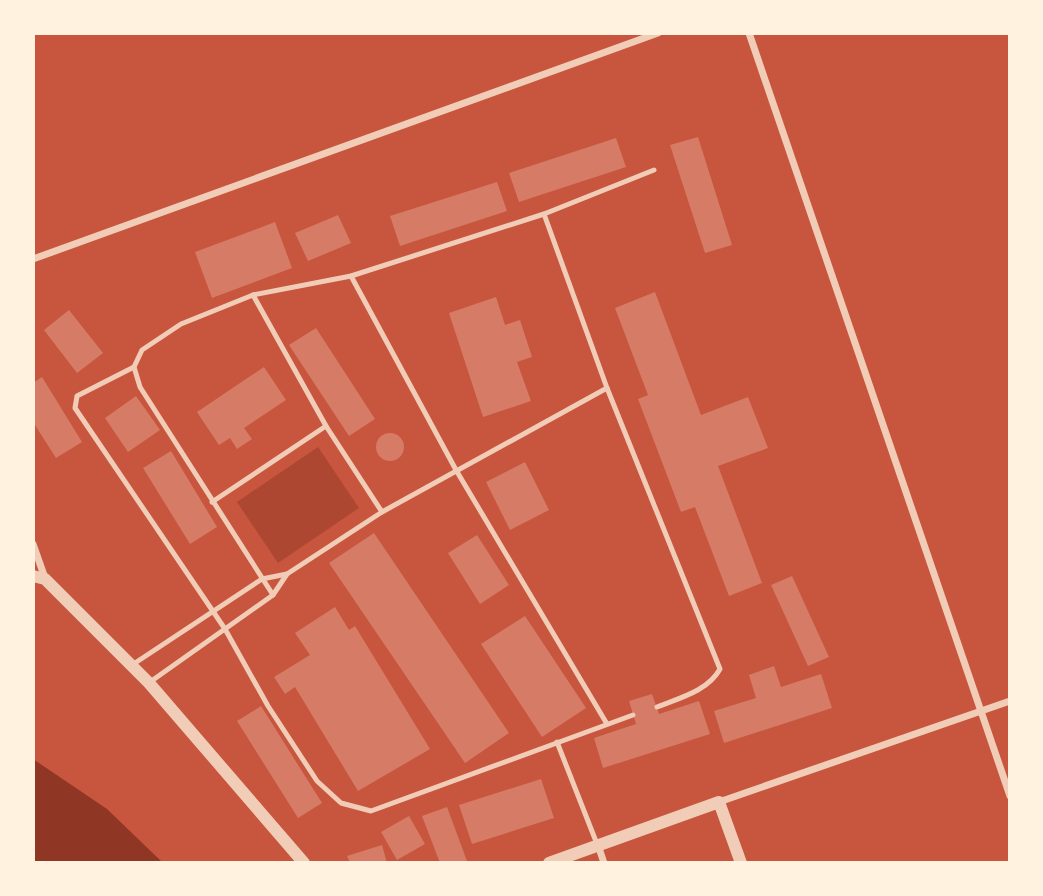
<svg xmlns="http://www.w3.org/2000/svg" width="1043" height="896" font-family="'PT Sans Narrow',sans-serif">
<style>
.green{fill:#ae4732}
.water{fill:#8f3625}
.building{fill:#d67c66}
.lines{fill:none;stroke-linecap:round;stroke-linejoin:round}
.service{stroke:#f1ccb7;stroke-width:5}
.minor{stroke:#f1ccb7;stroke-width:7}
.tertiary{stroke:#f1ccb7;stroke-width:12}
</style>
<rect width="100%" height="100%" fill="#c8553d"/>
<path class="green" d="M318 447 359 508 278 563 237 502Z"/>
<path class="water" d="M33 759 107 809 163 863H33Z"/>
<g class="building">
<path d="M698 137 732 245 705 253 670 145Z"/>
<path d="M616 138 626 167 519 202 509 173Z"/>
<path d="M497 182 507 211 400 246 390 216Z"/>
<path d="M338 215 351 243 308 261 295 233Z"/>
<path d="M275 222 292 268 212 298 195 252Z"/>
<path d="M655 292 701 415 748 397 768 448 718 466 762 583 729 596 695 507 681 512 638 399 648 395 615 308Z"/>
<path d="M496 297 505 325 520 320 532 357 517 362 531 401 483 417 449 313Z"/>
<path d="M69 310 103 353 77 373 44 330Z"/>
<path d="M316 328 375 419 349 436 289 345Z"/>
<path d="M264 367 286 400 244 428 252 439 237 449 230 438 219 445 197 412Z"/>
<path d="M42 377 82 442 56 458 33 422V383Z"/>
<path d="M136 396 160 430 128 452 105 418Z"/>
<circle cx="390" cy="447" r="14"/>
<path d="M171 451 217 527 190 544 143 468Z"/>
<path d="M525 462 549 510 510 530 486 482Z"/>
<path d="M374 533 509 733 465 763 329 563Z"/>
<path d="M477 535 509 585 480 604 448 553Z"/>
<path d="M792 576 829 657 808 666 771 585Z"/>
<path d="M335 607 349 630 355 626 430 749 358 791 295 687 285 694 274 677 310 655 295 633Z"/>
<path d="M525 616 586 708 542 737 481 644Z"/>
<path d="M774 666 781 687 821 674 832 708 724 743 714 711 756 698 749 675Z"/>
<path d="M652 694 659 714 699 701 710 734 603 768 594 738 636 724 629 701Z"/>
<path d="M261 706 322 803 298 818 237 721Z"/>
<path d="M541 779 554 818 472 844 459 805Z"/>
<path d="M447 807 467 861 462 863H440L422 816Z"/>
<path d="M409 816 425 844 397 860 381 832Z"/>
<path d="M382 845 387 863H350L347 856Z"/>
</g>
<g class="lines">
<g class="service">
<path d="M544 214 607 388 720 669C708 691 679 698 657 707"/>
<path d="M351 276 456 470 607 724"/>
<path d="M253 295 326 426 382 512"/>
<path d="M134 367 77 396 75 408 225 629 268 706 317 781 341 803 371 811 633 715"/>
<path d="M212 502 326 426"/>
<path d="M273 595 140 387 134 367 142 350 181 324 253 295 351 276 544 214 654 170"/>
<path d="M132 665 262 579 287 574"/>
<path d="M150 682 273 595 287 574 382 512 607 388"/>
<path d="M557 742 597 844"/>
</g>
<g class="minor">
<path d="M749 33 1010 796"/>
<path d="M33 259 658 33"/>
<path d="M33 544 45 578"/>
<path d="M719 802 1010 701"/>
<path d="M598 845 604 863"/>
</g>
<g class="tertiary">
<path d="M33 576 45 579 149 683 304 863"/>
<path d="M549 863 719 802 741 863"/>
</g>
</g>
<rect width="1043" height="896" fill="none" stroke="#fff3e0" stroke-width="70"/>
</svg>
